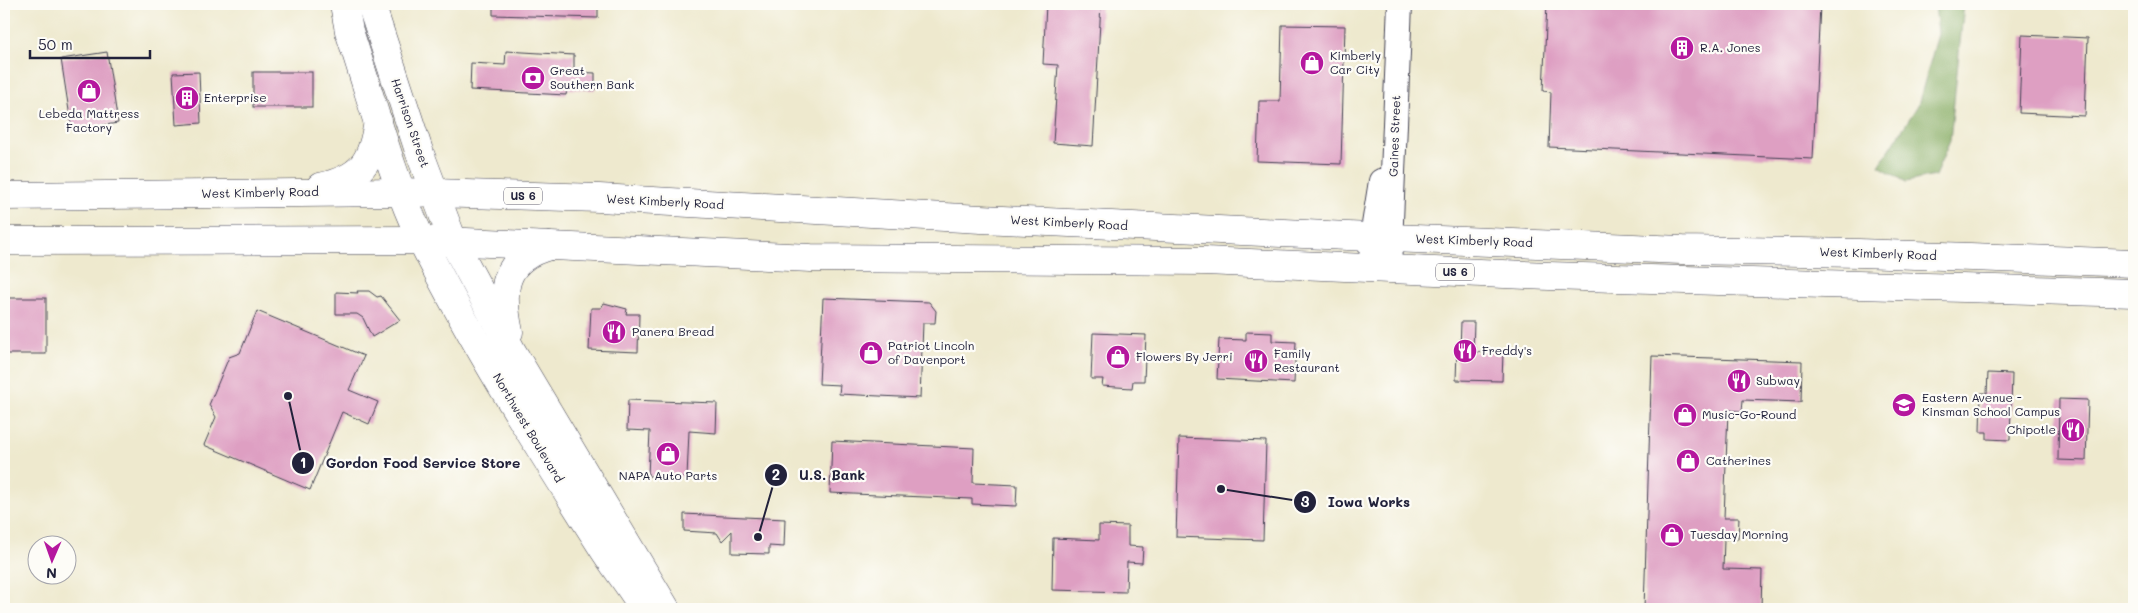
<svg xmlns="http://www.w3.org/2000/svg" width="2138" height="613" font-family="Mali,sans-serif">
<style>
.forest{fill:#84aa60;stroke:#53664e}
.building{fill:#de9fc2}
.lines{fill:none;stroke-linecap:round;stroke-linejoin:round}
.minor-casing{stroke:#414051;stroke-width:26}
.major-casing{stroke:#414051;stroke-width:29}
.minor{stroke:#fff;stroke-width:24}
.major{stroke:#fff;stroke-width:28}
.labels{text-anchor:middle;stroke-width:4.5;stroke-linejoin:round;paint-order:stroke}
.shield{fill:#fdfcf7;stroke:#646373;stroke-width:1}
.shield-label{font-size:11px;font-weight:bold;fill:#22223b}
.poi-label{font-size:12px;fill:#22223b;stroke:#fdfcf7;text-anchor:start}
.street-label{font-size:12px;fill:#22223b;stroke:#fdfcf7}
.leader{fill:none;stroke:#22223b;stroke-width:2}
.callout-dot{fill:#22223b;stroke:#fdfcf7;stroke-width:2}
.mark-label{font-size:15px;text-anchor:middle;font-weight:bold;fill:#fff}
.callout-label{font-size:14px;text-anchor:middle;font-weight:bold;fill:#22223b;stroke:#fdfcf7;stroke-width:4.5;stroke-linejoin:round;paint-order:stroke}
</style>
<rect width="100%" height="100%" fill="#fdfcf7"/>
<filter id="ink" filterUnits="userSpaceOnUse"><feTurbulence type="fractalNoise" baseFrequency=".02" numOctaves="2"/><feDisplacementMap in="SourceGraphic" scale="10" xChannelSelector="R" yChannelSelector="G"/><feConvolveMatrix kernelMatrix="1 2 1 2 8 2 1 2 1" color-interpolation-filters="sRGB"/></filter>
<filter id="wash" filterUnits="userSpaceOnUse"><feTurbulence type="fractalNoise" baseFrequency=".0096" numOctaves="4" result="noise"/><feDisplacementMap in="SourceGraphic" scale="20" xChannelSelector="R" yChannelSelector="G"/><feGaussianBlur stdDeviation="1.12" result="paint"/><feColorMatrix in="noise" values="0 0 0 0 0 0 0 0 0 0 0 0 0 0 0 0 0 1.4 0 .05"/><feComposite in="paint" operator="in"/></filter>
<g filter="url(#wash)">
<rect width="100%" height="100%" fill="#eee9ce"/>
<path class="forest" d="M1935 4H1964L1950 141 1935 176 1906 182 1879 166 1918 105 1938 34Z"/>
<g id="blocks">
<g class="building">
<path d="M493 4H598V18L493 15Z"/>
<path d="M1046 4H1101L1093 146 1053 143 1058 65 1043 64Z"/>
<path d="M1547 4H1820L1813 159 1549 147 1551 92 1543 91Z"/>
<path d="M1282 25 1345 26 1341 164 1257 161 1259 101H1280Z"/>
<path d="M2022 35 2088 38 2085 116 2019 113Z"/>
<path d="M506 51 574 55V72L595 73V90L567 89 566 95 470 90 471 63 505 65Z"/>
<path d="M107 52 118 123 72 130 61 59Z"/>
<path d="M199 72 201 123 176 125 173 73Z"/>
<rect x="253" y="72" width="59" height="35"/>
<path d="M357 291H369L377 297 381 296 400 320 372 337 363 318 357 314H336V292L358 293Z"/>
<rect x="4" y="298" width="42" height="56"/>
<path d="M823 298 929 302 936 311 935 323H923L920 398 839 394 840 385 819 384Z"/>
<path d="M604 303 627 309 626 314H639L638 352 589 350 591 308H601Z"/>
<path d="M257 311 364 356 349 390 378 402 369 424 342 412 310 490 204 445 216 417 209 405 229 357 240 353Z"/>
<path d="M1461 322H1474L1473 352 1503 353 1502 381 1456 380 1457 351H1460Z"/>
<path d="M1246 332 1272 333V341L1296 342 1294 383 1217 379 1219 339 1246 340Z"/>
<path d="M1093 333 1146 335 1144 381H1133L1132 388 1102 386 1103 379H1091Z"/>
<path d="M1652 356 1802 361 1801 402 1743 400 1742 411 1728 410 1724 518H1739L1738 539H1724L1723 569 1762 570 1761 609H1644Z"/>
<path d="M1988 373 2012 374 2010 440 1987 439V432H1980L1981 393H1987Z"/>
<path d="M2059 399 2088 400 2086 461 2058 460Z"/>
<path d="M628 400 717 403 716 433 689 431 687 477 648 476 650 431 627 430Z"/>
<path d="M1179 438 1266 441 1263 540 1176 537Z"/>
<path d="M832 441 974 448 973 483 1017 485 1016 506 972 504V499L830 493Z"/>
<path d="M684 514 785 519 784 547 769 546V554L732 553V531L722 541 717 533 684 531Z"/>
<path d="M1099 525 1128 526V546L1143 547 1142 563 1127 562 1126 592 1052 590 1053 538 1099 540Z"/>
</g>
</g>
</g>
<g filter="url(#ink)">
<use href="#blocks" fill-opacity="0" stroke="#414051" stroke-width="1"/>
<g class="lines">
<g class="minor-casing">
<g id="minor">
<path d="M1371 268 1372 237 1381 181"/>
<path d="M1389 269 1400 4"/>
</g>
</g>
<g class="major-casing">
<g id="major">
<path d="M344 4 349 31C372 99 391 177 422 241 475 348 540 449 604 550 617 570 632 589 644 609"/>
<path d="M371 4 419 151 453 241 513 353 666 609"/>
<path d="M320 187C362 178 372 162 378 121"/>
<path d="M4 196 401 192 599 198 981 219 1391 238 1682 250 1859 253 2134 263"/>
<path d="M4 241 422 240 811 258 1205 261 1549 276 2134 293"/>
<path d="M509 332C500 290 502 259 549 246"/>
</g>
</g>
<use href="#minor" class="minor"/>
<use href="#major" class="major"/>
</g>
</g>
<defs>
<g id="building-disc" transform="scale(1.25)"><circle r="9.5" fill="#b5179e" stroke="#fdfcf7"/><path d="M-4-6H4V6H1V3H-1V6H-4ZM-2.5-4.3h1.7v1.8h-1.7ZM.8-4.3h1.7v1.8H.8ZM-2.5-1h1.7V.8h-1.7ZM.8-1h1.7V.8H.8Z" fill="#fff"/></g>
<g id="shop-disc" transform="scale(1.25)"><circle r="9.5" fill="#b5179e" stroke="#fdfcf7"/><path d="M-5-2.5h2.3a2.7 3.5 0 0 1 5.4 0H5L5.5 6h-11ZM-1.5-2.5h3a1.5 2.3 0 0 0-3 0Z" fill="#fff"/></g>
<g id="bank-disc" transform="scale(1.25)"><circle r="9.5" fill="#b5179e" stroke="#fdfcf7"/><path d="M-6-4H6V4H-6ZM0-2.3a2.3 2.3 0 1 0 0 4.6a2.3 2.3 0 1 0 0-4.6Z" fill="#fff"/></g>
<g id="restaurant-disc" transform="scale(1.25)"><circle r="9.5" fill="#b5179e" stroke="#fdfcf7"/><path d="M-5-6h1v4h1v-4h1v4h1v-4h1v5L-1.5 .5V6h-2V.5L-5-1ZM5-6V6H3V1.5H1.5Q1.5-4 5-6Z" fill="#fff"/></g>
<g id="school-disc" transform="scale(1.25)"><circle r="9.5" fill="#b5179e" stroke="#fdfcf7"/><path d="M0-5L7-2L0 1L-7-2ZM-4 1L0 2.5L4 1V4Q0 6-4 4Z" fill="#fff"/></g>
</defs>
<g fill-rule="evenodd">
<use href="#building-disc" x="1682" y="48"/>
<use href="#shop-disc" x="1312" y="63"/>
<use href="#bank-disc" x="533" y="78"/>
<use href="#shop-disc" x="89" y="91"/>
<use href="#building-disc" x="187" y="98"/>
<use href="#restaurant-disc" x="614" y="332"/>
<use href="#restaurant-disc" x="1465" y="351"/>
<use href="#shop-disc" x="871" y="353"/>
<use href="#shop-disc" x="1118" y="357"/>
<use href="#restaurant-disc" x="1256" y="361"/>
<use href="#restaurant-disc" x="1739" y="381"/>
<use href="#school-disc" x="1904" y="405"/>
<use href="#shop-disc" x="1685" y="415"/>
<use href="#restaurant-disc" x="2073" y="430"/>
<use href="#shop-disc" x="668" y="454"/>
<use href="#shop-disc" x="1688" y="461"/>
<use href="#shop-disc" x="1672" y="535"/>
</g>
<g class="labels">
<g class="shield">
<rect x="504" y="187.5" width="38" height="17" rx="4"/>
<rect x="1436" y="263.5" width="38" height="17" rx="4"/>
</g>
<g class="shield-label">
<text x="523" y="200">US 6</text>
<text x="1455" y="276">US 6</text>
</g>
<g class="poi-label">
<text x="1700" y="52">R.A. Jones</text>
<text x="1330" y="60">Kimberly<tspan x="1330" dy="14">Car City</tspan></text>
<text x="550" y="75">Great<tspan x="550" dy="14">Southern Bank</tspan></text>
<text x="204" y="102">Enterprise</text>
<text x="89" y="118" text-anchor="middle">Lebeda Mattress<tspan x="89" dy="14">Factory</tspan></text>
<text x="632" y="336">Panera Bread</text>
<text x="888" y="350">Patriot Lincoln<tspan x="888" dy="14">of Davenport</tspan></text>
<text x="1482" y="355">Freddy's</text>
<text x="1274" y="358">Family<tspan x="1274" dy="14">Restaurant</tspan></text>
<text x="1136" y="361">Flowers By Jerri</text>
<text x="1756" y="385">Subway</text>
<text x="1922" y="402">Eastern Avenue -<tspan x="1922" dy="14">Kinsman School Campus</tspan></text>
<text x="1702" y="419">Music-Go-Round</text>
<text x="2056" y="434" text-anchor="end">Chipotle</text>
<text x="1706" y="465">Catherines</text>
<text x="668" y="480" text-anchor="middle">NAPA Auto Parts</text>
<text x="1690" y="539">Tuesday Morning</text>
</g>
<g class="street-label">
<text transform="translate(410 123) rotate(71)" y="4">Harrison Street</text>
<text transform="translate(1395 136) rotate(-88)" y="4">Gaines Street</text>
<text transform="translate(260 193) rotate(-1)" y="4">West Kimberly Road</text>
<text transform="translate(665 202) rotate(3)" y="4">West Kimberly Road</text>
<text transform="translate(1069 223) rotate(3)" y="4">West Kimberly Road</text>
<text transform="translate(1474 241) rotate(2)" y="4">West Kimberly Road</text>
<text transform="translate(1878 254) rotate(2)" y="4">West Kimberly Road</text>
<text transform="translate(528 428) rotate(59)" y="4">Northwest Boulevard</text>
</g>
</g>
<path class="leader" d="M288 396L303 463M758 537L776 475M1221 489L1305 502"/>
<g class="callout-dot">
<circle cx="288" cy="396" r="5"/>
<circle cx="758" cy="537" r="5"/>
<circle cx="1221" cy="489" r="5"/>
<circle cx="303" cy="463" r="12"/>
<circle cx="776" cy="475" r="12"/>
<circle cx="1305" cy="502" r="12"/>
</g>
<g class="mark-label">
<text x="303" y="468">1</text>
<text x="776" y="480">2</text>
<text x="1305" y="507">3</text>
</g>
<g class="callout-label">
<text x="423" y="468">Gordon Food Service Store</text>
<text x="832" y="480">U.S. Bank</text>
<text x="1369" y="507">Iowa Works</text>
</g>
<rect width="2138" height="613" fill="none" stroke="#fdfcf7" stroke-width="20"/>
<g transform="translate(52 560) rotate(182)"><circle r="24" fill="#fdfcf7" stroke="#a5a5ac"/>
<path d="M0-4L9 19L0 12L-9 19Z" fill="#b5179e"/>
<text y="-8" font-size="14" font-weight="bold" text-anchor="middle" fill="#22223b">N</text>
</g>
<path d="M30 50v8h120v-8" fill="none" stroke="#22223b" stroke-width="2.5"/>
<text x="38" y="50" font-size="15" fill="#22223b" stroke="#fdfcf7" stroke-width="4" paint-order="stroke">50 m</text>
</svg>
